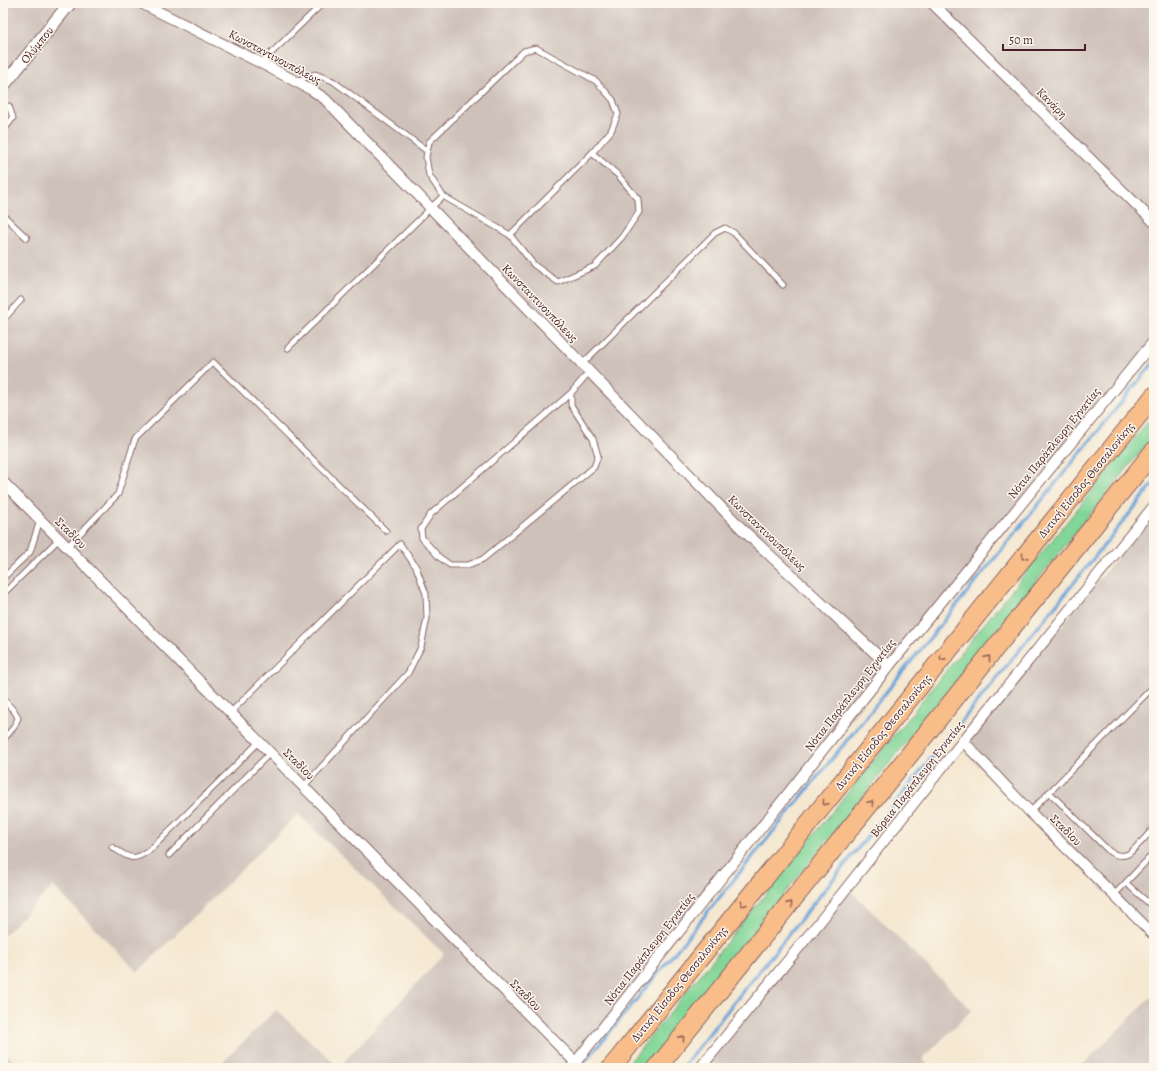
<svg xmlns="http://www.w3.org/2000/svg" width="1157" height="1071" font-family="Alegreya,serif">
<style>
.industrial{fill:#cec1ba}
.green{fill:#81d698;stroke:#667a62}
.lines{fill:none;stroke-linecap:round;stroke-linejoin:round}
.stream{stroke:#6ca4da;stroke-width:3.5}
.service-casing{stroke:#866565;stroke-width:7}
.minor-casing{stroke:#866565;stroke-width:12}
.tertiary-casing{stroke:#866565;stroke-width:14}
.motorway-casing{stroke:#866565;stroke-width:20}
.service{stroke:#fff;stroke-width:5}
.minor{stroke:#fff;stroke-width:10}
.tertiary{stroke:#fff;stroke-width:12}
.motorway{stroke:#f8bd89;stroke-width:18}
.oneway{stroke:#986655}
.labels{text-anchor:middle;stroke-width:3;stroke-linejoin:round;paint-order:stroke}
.street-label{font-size:12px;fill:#4a1f2b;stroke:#fbf7ec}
</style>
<rect width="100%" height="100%" fill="#fbf7ec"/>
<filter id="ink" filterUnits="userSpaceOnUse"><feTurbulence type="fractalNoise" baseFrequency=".025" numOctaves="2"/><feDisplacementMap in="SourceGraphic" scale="8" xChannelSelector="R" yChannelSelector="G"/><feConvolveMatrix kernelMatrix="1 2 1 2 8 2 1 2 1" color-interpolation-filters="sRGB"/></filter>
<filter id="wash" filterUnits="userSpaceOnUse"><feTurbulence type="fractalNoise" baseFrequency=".012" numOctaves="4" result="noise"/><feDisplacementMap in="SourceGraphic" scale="16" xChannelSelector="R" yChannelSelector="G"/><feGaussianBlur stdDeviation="0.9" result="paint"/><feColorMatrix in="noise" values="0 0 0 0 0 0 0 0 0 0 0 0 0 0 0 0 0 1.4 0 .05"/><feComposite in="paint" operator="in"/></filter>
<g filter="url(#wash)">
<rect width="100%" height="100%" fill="#f5e8d1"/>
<g class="industrial">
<path d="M3 3H1154V341L571 1068H217L276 1010 339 1067 444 954 298 814 138 972 53 886 3 936Z"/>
<path d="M1154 512V941L962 749Z"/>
<path d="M849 889 972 1010 922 1059 931 1068H703Z"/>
<path d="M1154 994V1068H1080Z"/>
<path d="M3 1051 21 1068H3Z"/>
</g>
<path class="green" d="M1154 414V435L644 1068H625Z"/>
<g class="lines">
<g class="stream">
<path d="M580 1068 672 956 1154 362"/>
<path d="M682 1068C837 871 998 679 1154 483"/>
</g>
</g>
</g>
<g filter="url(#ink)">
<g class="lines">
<g class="service-casing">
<g id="service">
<path d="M261 63 323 3"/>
<path d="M296 81 315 74 333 81 427 151"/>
<path d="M3 131 13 118 9 106"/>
<path d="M443 196 429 175 426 157 429 142 524 51 536 48 596 81 613 100 618 114 611 131 592 153 510 235"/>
<path d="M3 215 27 238"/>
<path d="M3 237V243"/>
<path d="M3 320 21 300"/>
<path d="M288 348 443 196 510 235 534 265 558 282 595 266 622 237 639 212 638 199 618 175 592 153"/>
<path d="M582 364 715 233 725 228 734 233 783 285"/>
<path d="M571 393 431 514 421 529 422 538 439 557 450 565H468L483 559 594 467 598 456 593 439 571 405V393L589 372"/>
<path d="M67 547 118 494 134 442 136 438 213 362 386 531"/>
<path d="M3 578 30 552 40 520"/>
<path d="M3 594 59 539"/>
<path d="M3 699 15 712 18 718 14 727 3 740"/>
<path d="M230 713 400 544 416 567 426 594 427 618 421 647 408 673 303 787"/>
<path d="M1049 792 1110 852C1115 855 1122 857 1128 854 1135 850 1148 834 1154 828"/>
<path d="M1030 812 1154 686"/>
<path d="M112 847C128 857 132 863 150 850L259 742"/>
<path d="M169 855 270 753"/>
<path d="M1126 883 1154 908"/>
<path d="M1114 895 1154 853"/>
</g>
</g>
<g class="minor-casing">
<g id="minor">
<path d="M141 3 261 63 312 90 325 99 744 531 889 666"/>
<path d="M932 3 1154 222"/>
<path d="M3 482 576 1063"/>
<path d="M963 741 1030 812 1154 935"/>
<path d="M571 1068 889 666 1154 341"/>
<path d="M700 1068 818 924 963 741 1154 506"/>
</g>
</g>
<g class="tertiary-casing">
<path id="tertiary" d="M3 86 70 3"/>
</g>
<g class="motorway-casing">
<g id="motorway">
<path d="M611 1068 1154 396"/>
<path d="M657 1068 1154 451"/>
</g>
</g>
<use href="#service" class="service"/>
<use href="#minor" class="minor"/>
<use href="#tertiary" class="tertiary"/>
<use href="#motorway" class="motorway"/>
</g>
<defs><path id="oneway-chevron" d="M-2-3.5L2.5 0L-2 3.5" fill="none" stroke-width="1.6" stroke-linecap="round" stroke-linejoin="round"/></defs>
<g class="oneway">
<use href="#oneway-chevron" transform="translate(1024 557) rotate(129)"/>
<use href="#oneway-chevron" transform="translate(942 658) rotate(129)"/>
<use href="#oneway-chevron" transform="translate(988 658) rotate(-51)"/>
<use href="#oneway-chevron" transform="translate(825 803) rotate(129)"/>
<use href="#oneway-chevron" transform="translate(871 803) rotate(-51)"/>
<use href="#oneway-chevron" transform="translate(743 904) rotate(129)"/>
<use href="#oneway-chevron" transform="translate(790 904) rotate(-51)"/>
<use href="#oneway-chevron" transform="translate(682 1038) rotate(-51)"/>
</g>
</g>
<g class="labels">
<g class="street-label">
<text transform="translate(37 45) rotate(-51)" y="4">Ολύμπου</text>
<text transform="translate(275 57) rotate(28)" y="4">Κωνσταντινουπόλεως</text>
<text transform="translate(1052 103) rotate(45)" y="4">Κανάρη</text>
<text transform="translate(540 303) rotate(46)" y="4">Κωνσταντινουπόλεως</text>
<text transform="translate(1054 443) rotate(-51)" y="4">Νότια Παράπλευρη Εγνατίας</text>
<text transform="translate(1086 480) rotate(-51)" y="4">Δυτική Είσοδος Θεσσαλονίκης</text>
<text transform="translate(71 533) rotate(45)" y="4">Σταδίου</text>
<text transform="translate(767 533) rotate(44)" y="4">Κωνσταντινουπόλεως</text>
<text transform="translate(850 695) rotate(-52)" y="4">Νότια Παράπλευρη Εγνατίας</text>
<text transform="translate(883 732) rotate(-51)" y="4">Δυτική Είσοδος Θεσσαλονίκης</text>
<text transform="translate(299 764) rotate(45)" y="4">Σταδίου</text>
<text transform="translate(917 779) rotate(-52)" y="4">Βόρεια Παράπλευρη Εγνατίας</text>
<text transform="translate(1066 830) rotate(45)" y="4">Σταδίου</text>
<text transform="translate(649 949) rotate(-52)" y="4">Νότια Παράπλευρη Εγνατίας</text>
<text transform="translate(679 984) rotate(-51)" y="4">Δυτική Είσοδος Θεσσαλονίκης</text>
<text transform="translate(526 995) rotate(45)" y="4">Σταδίου</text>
</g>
</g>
<rect width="1157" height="1071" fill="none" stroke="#fbf7ec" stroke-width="16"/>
<path d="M1003 44v6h82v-6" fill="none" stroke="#4a1f2b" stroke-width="2"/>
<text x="1009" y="44" font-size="12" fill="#4a1f2b" stroke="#fbf7ec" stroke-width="3" paint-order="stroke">50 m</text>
</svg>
